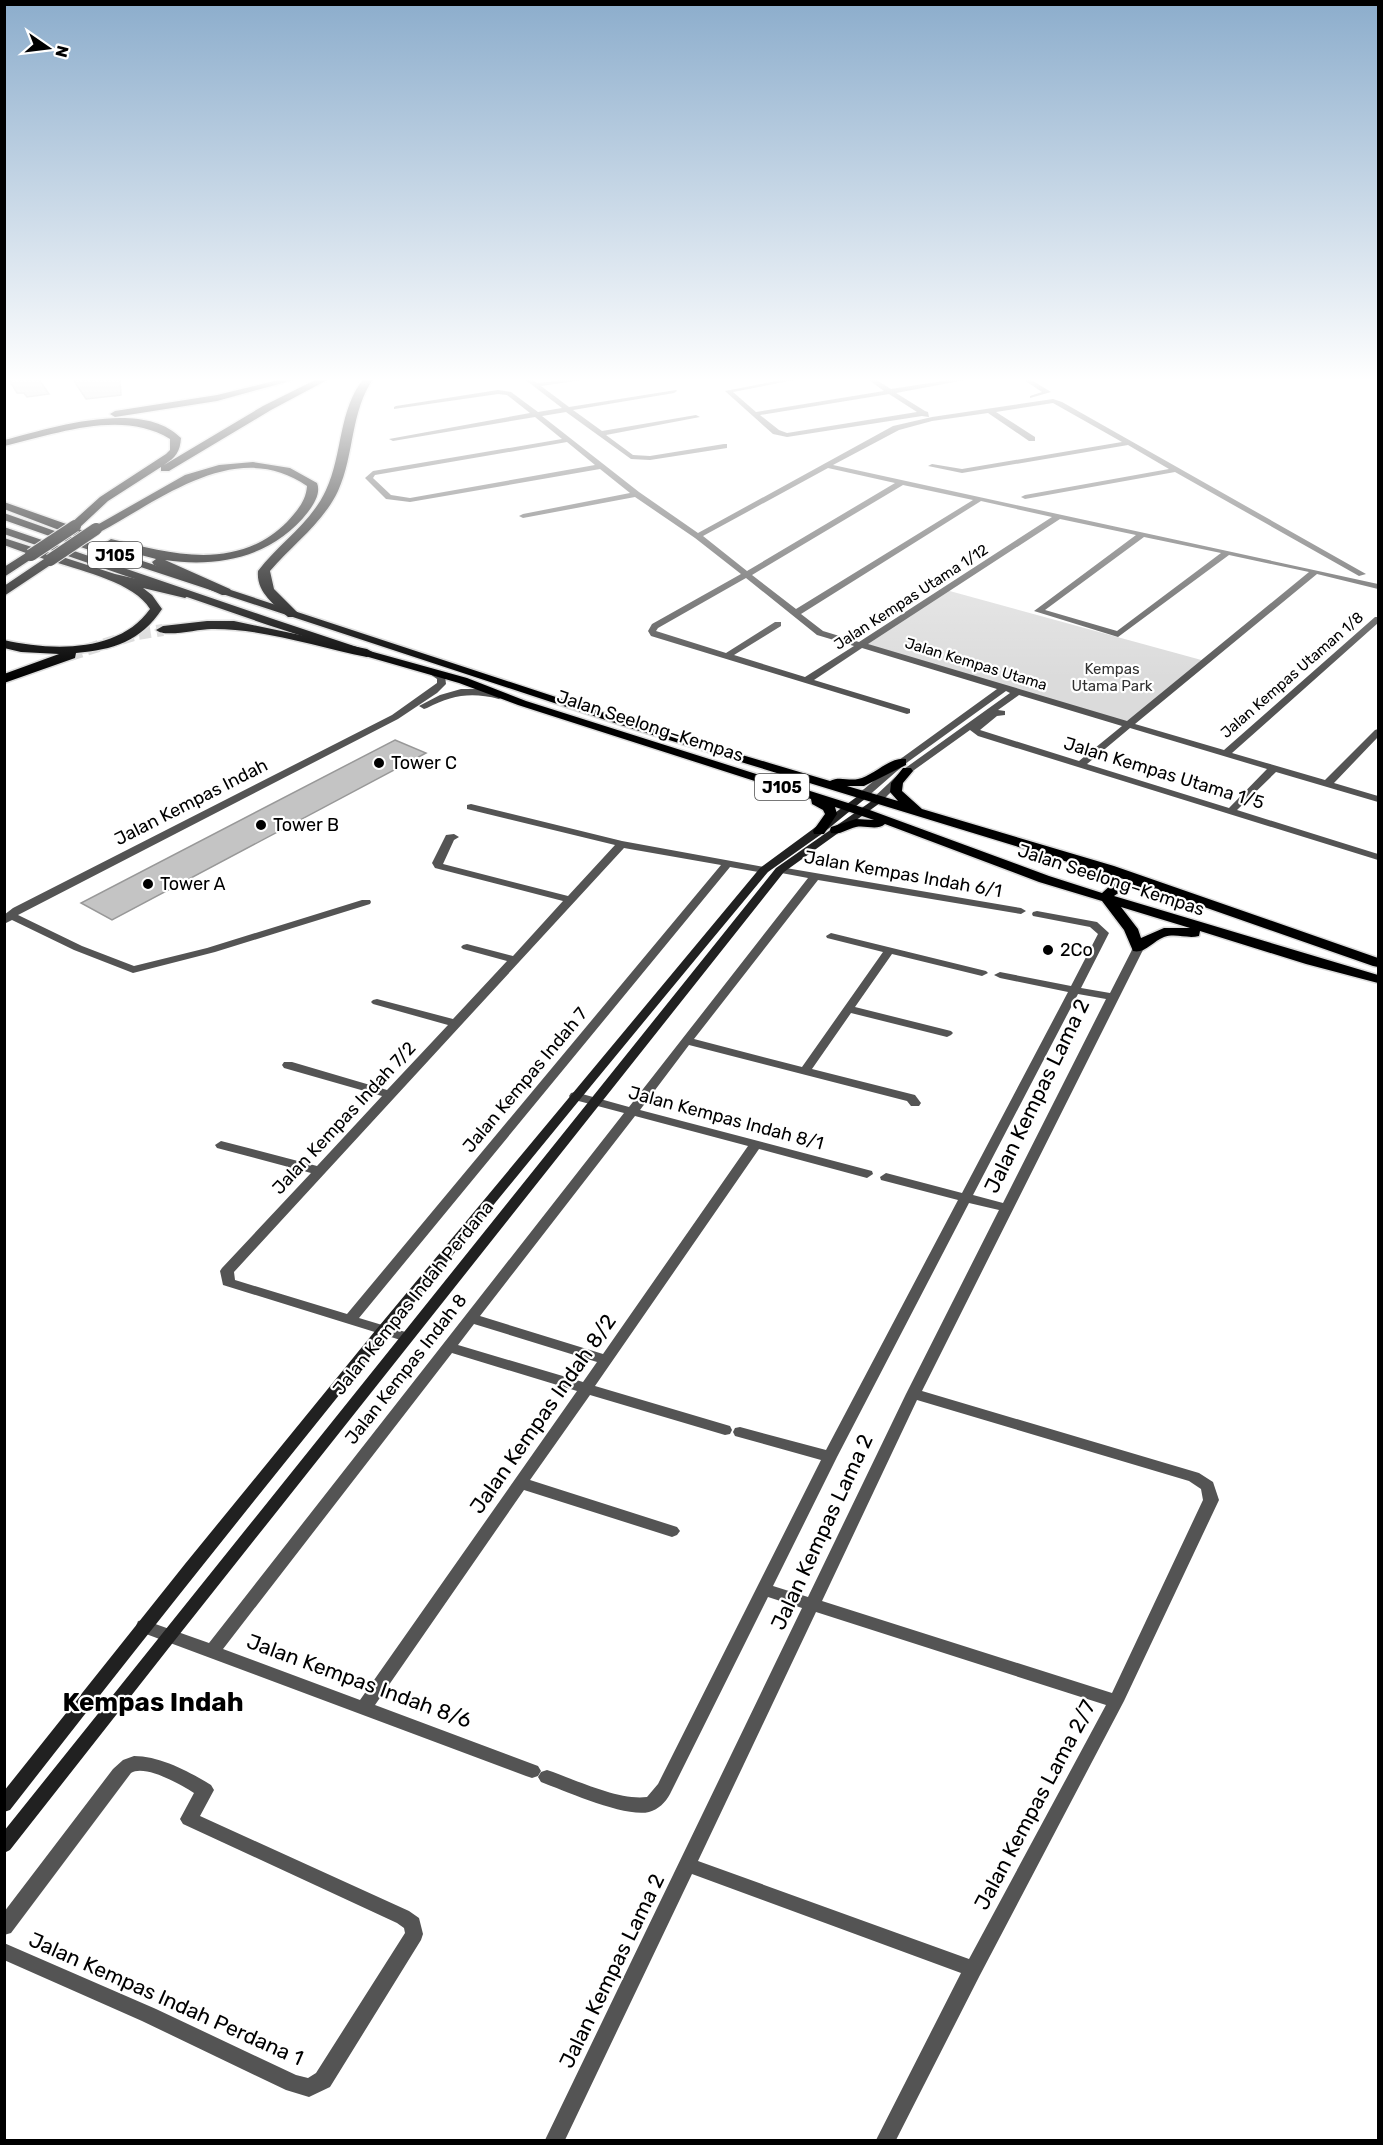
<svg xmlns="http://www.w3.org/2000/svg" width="1383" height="2145" font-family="Rubik,sans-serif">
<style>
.green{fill:#dbdbdb}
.building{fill:#c4c4c4;stroke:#989898;stroke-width:1.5}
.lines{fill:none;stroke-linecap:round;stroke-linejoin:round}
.highway-tunnel{stroke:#d9d9d9;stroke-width:12;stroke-dasharray:12 6;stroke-linecap:butt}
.primary-casing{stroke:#dbdbdb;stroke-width:3}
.highway-casing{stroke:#dbdbdb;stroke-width:3}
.street{fill:#545454;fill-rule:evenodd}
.secondary{fill:#212121;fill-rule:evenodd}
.primary{fill:#000;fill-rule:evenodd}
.highway{fill:#000;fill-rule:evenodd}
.highway-bridge-casing{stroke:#dbdbdb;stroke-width:14;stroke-linecap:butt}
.highway-bridge{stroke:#000;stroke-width:12}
.poi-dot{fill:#000;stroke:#fff;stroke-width:2}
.labels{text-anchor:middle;stroke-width:4.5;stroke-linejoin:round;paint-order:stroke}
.far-street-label{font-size:15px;fill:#000;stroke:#fff}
.far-park-label{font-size:15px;fill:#323232;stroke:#fff}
.shield{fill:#fff;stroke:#4c4c4c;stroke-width:1.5}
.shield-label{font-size:16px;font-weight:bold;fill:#000}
.street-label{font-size:18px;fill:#000;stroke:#fff}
.poi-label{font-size:18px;fill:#000;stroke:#fff;text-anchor:start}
.near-street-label{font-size:21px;fill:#000;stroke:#fff}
.near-quarter-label{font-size:26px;font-weight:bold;fill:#000;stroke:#fff}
</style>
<rect width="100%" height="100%" fill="#fff"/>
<path class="green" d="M946 590 1205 661 1128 725 860 645Z"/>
<g class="building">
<path d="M8 378H38L49 394 27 397 24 393H17Z"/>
<path d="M72 378H120L121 395 86 399Z"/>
<path d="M395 740 426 753 112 920 81 903Z"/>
</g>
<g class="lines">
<path class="highway-tunnel" d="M70 655 137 634 163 630"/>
<g class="primary-casing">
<path id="primary" d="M4 513 100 547 641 725 830 781C839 776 848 781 858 779 874 776 890 756 906 759V765L864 786H847L898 801 890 792 891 783 903 768H911L913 771 903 783 902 791 922 809 1114 866 1378 958V967L1373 966 1147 887 1124 889 1114 896 1378 975V983L1306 964 1200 931 1199 936C1187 939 1176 933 1164 937 1153 941 1145 954 1133 951L1124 930 1102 901 1039 882 885 824C877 831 866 825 856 827 847 829 841 835 831 833L830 830 831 827 856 819 874 820 835 807 837 814 824 834H814L813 831 825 814 823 810 812 804 811 799 518 705 459 683 358 654 268 625 4 534V527L276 620 366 650 467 678 526 701 867 809 1049 876 1102 893 1112 884 1130 881 633 729 92 551 4 520ZM1121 907 1190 928H1164L1141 938 1138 929Z"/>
</g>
<g class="highway-casing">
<g id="highway">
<path d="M286 378H301L217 401 115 417 110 414 115 411 217 395Z"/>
<path d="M319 378H331L271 410 169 471H161V467L108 501 78 529 88 532V538H80L4 509V502L69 525 100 497 166 454 170 450V439C121 409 57 434 4 446V440C51 428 142 398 181 438 180 452 176 457 164 465L263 406Z"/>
<path d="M364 378H374C350 411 355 454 338 491 323 523 292 545 270 571L274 589 299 614 298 617H288C274 604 256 592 258 571 279 543 311 523 326 490 343 454 338 410 364 378Z"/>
<path d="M253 462 290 468 317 483C321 493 314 504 308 512 273 557 218 568 165 560L230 589 232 592 230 595H222L154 565 152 562 156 559 107 546 105 543 111 539C171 554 237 572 287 522 297 511 306 501 307 486 237 437 162 499 100 532L96 533 90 529 185 475 219 465Z"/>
<path d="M4 538 115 574 189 591 191 594 185 598 143 588 152 595 162 609C141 641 113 650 76 653L75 658 4 683V674L59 654 21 652 4 648V640C52 651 119 653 150 609 135 583 82 571 55 562L4 596V586L44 559 36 556 4 577V567L26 553 4 545Z"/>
<path d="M207 621H234L367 649 374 653 367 657C317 647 261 628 211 629 198 629 165 638 156 630L163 626Z"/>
</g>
</g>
<g class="street">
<path d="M523 378H530L537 383 585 378 582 380 541 386 569 407 676 390 677 391 674 393 573 410 602 431 696 415 700 417 606 435 633 455 650 456 724 444H727V448L650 460 631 459 566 412 542 416 639 492 698 533 893 426 932 417 1053 399 1062 402 1366 574 1359 576 1175 472 1025 499 1021 497 1025 495 1169 469 1128 445 962 473 928 466 932 464 962 469 1122 442 1053 403 996 412 1035 437V441H1029L988 413 932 421 899 430 833 465 1378 584V589L1317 574 1135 724 1224 750 1375 617H1378V623L1232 753 1325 780 1375 730 1378 729V737L1334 783 1378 796V802L1276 772 1237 810 1378 854V860L978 736 970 730 910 773 880 803H872V799L904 769 1010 693 1006 691 905 764 866 798H858V794L899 760 997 689 862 648 814 680 910 709V713L907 714 651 636 648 631 652 624 741 574 695 538 635 497 523 518 519 516 523 514 630 493 600 469 410 502 386 499 365 478 373 471 562 439 535 417 393 441 389 439 530 413 507 395 498 394 394 409V407L396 406 498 390 511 392 538 412 562 408ZM567 442 595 465 410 498 391 495 373 478 375 475ZM828 468 895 483 747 571 703 536ZM903 485 973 500 796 609 752 575ZM981 501 1052 517 859 642 823 631 801 614ZM1060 519 1136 535 1034 611 1118 637 1229 555 1309 572 1127 721 868 644ZM1144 537 1221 553 1117 631 1045 610ZM746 578 817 635 854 646 805 677 734 655 781 626V622H775L726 653 656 631 658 628ZM1019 695 1122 726 1079 761 980 730 997 716 1005 715V711L998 710ZM1130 728 1267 769 1229 808 1087 764Z"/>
<path d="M792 378H804L733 392 756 412 884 391 866 378H873L891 389 963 378H975L896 393 925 411 928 412 929 417 922 416 787 437 773 434 725 391ZM889 394 917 412 787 433 779 430 760 415Z"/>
<path d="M1021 378H1028L1051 392 1030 398V396L1042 392Z"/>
<path d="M430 668 445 676 446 684 437 693 398 719 18 915 82 946 134 966 207 948 362 900H370L371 902 370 904 215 952 133 973 74 950 12 920 4 924V915L13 908 392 715 437 683V679L426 671Z"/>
<path d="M461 689H478L502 694 504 696 499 699C471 692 452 695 427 708L424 709 419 706 440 695Z"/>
<path d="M471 804 622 841 764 867 769 870 764 873 730 867 359 1318 412 1334 414 1337 412 1340 407 1342 223 1285 220 1271 222 1268 311 1173 217 1148 215 1145 221 1141 317 1166 382 1096 284 1068 282 1065 284 1062H292L387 1090 448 1025 373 1004 371 1002 373 1000 377 999 453 1019 507 961 463 949 461 947 463 945 467 944 513 956 563 901 435 868 432 863 446 835 454 834 459 837 454 840 443 864 568 896 615 845 467 809V805ZM624 848 721 865 347 1314 235 1280 234 1272Z"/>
<path d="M780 867 1021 908 1026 911 1021 914 818 880 694 1039 802 1067 883 952 827 938 826 936 831 933 986 971 988 973 982 976 892 954 855 1007 951 1031 953 1033 951 1035 947 1037 851 1013 812 1069 915 1095 921 1103 919 1106H911L907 1101 689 1045 640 1110 872 1171 873 1174 867 1178 759 1149 595 1386 730 1426 732 1430 730 1434 725 1435 590 1395 530 1480 677 1527 680 1531 677 1535 672 1537 524 1490 375 1705 538 1766 541 1771 538 1776 532 1778 526 1776 138 1631 136 1626 138 1621 144 1620 209 1643 624 1113 571 1099 569 1096 571 1093 575 1092 629 1107 808 878 776 872 775 870ZM635 1116 748 1146 603 1354 480 1316ZM474 1324 597 1362 583 1382 458 1345ZM452 1353 577 1391 360 1700 223 1649Z"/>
<path d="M1037 911 1097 922 1109 933 1081 988 1110 993 1134 946 1138 945 1144 948 922 1391 1199 1473 1213 1482 1219 1500 1124 1701 980 1975 896 2140H876L961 1973 692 1874 565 2140H545L802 1608 768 1597 670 1794C665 1803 659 1809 649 1812 626 1818 565 1791 541 1782L538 1777 541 1772 547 1770C574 1779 619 1801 647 1797L658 1784 821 1460 735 1436 733 1432 735 1428 740 1427 826 1450 958 1200 881 1180 880 1177 886 1173 962 1193 1068 992 1000 978 994 975 1000 972 1071 986 1098 934 1090 927 1033 916 1032 914 1033 912ZM1078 994 1106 999 1003 1203 973 1195ZM969 1203 999 1210 906 1394 808 1597 773 1586 837 1457ZM917 1400 1189 1481 1201 1489 1203 1500 1112 1693 822 1601ZM816 1612 1106 1705 969 1959 698 1861Z"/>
<path d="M134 1756C160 1756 190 1772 211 1785L214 1790 200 1816 409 1911 419 1918 423 1934 421 1940 330 2087 309 2097 286 2090 142 2021 4 1960V1943L156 2009 296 2075 308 2078 316 2073 405 1933 404 1928 397 1923 183 1824 180 1819 194 1793C182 1785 145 1764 131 1773L11 1933 4 1935V1912L113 1769 123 1760Z"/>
</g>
<g class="secondary">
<path d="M862 793 867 796 866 798 823 833 768 872C511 1181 257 1493 10 1810L4 1812V1791L185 1564 375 1331 760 868Z"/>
<path d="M876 798 881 801 880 803 784 872 175 1640 10 1850 4 1853V1831L776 868Z"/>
</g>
<use href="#primary" class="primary"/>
<use href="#highway" class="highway"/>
<g class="highway-bridge-casing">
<g id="highway-bridge">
<path d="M31 555 75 526"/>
<path d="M50 560 96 529"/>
</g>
</g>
<use href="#highway-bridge" class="highway-bridge"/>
</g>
<linearGradient id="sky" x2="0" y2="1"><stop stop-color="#8cadcc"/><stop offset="0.56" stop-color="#fff"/><stop offset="1" stop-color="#fff" stop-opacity="0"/></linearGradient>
<rect width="1383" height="678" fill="url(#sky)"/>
<g class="poi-dot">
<circle cx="379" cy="763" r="6"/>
<circle cx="261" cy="825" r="6"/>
<circle cx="148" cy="884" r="6"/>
<circle cx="1048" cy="950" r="6"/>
</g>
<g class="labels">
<g class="far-street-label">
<text transform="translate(911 597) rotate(-33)" y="5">Jalan Kempas Utama 1/12</text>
<text transform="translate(976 664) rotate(17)" y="5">Jalan Kempas Utama</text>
<text transform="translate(1292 675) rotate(-41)" y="5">Jalan Kempas Utaman 1/8</text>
</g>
<g class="far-park-label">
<text x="1112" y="674">Kempas<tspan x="1112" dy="17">Utama Park</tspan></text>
</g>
<g class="shield">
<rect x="88" y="542" width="54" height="26" rx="4.5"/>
<rect x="755" y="774" width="54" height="26" rx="4.5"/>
</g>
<g class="shield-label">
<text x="115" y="561">J105</text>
<text x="782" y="793">J105</text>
</g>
<g class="street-label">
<text transform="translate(650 726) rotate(18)" y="6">Jalan Seelong–Kempas</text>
<text transform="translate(1164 773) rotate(17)" y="6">Jalan Kempas Utama 1/5</text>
<text transform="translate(191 802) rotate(-27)" y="6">Jalan Kempas Indah</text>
<text transform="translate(903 874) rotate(10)" y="6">Jalan Kempas Indah 6/1</text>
<text transform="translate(1111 880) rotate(18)" y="6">Jalan Seelong–Kempas</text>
<text transform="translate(525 1080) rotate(-50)" y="6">Jalan Kempas Indah 7</text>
<text transform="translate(344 1118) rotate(-47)" y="6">Jalan Kempas Indah 7/2</text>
<text transform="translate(726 1118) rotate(15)" y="6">Jalan Kempas Indah 8/1</text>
<text transform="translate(413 1298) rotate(-51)" y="6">Jalan Kempas Indah Perdana</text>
<text transform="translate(406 1369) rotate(-52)" y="6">Jalan Kempas Indah 8</text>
</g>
<g class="poi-label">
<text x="391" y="769">Tower C</text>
<text x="273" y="831">Tower B</text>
<text x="160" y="890">Tower A</text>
<text x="1060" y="956">2Co</text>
</g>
<g class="near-street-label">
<text transform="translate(1037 1096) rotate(-64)" y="7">Jalan Kempas Lama 2</text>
<text transform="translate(543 1414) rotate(-55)" y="7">Jalan Kempas Indah 8/2</text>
<text transform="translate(822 1532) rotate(-65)" y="7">Jalan Kempas Lama 2</text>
<text transform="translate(359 1681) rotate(20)" y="7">Jalan Kempas Indah 8/6</text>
<text transform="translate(1035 1805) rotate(-62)" y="7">Jalan Kempas Lama 2/7</text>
<text transform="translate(612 1971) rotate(-64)" y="7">Jalan Kempas Lama 2</text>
<text transform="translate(166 1999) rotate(24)" y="7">Jalan Kempas Indah Perdana 1</text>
</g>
<g class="near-quarter-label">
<text x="153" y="1711">Kempas Indah</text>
</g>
</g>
<rect width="1383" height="2145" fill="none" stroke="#000000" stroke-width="12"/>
<g transform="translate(48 48) rotate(104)" stroke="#ffffff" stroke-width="4.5" paint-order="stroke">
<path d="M0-4.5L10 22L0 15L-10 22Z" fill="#000000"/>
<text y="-9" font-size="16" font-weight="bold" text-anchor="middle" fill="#000000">N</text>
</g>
</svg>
